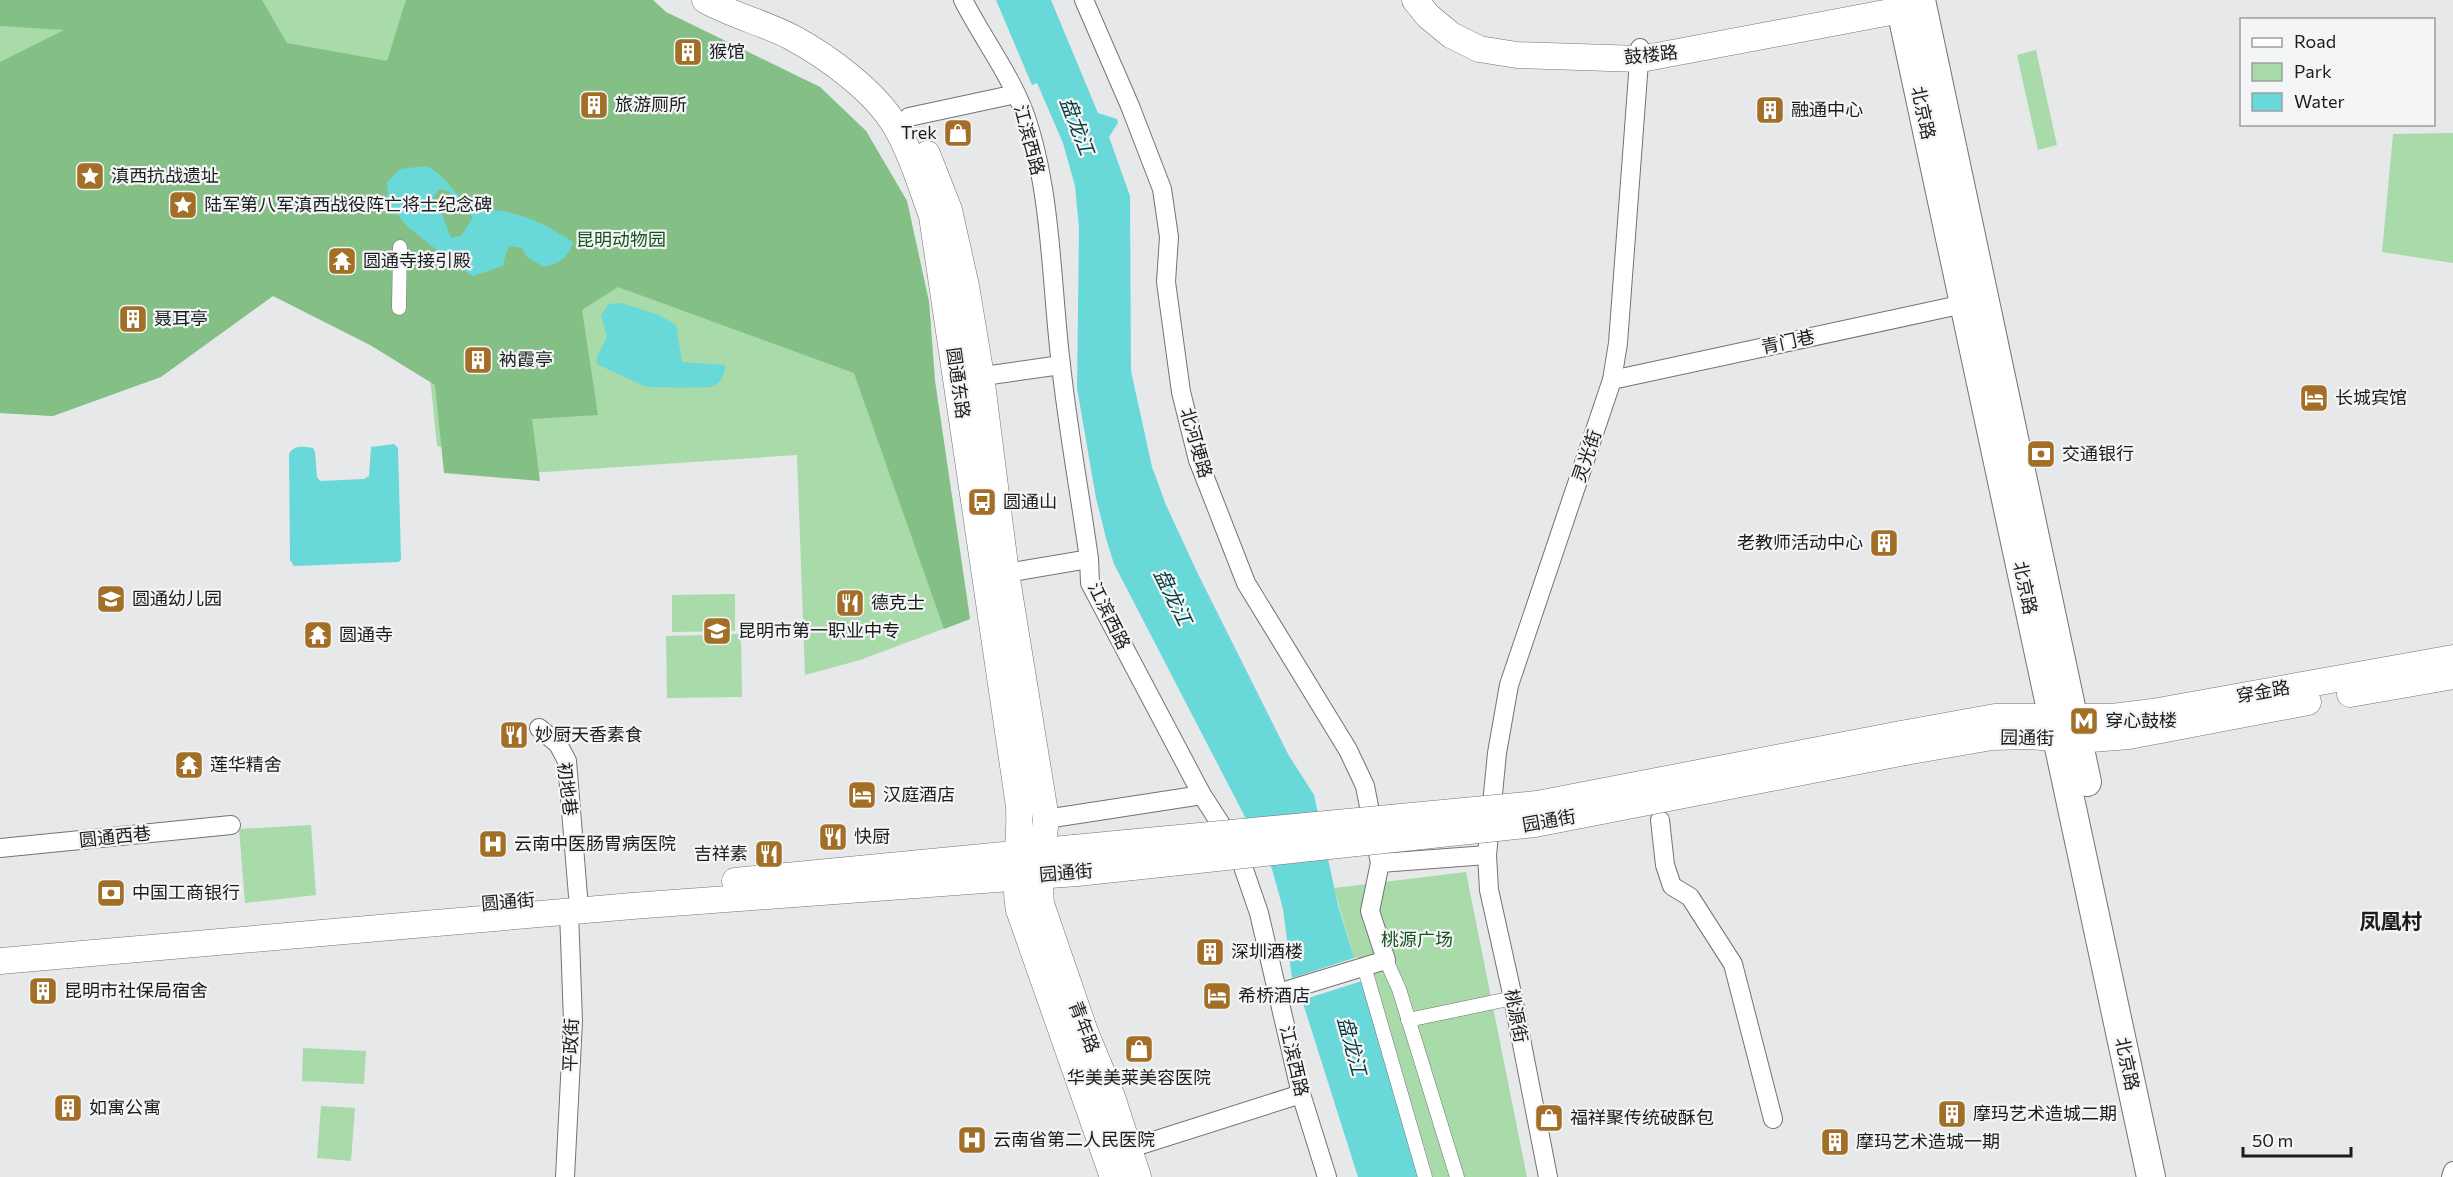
<svg xmlns="http://www.w3.org/2000/svg" width="2453" height="1177" font-family="Commissioner,'Noto Sans SC',sans-serif">
<style>
.green{fill:#a9daaa}
.forest{fill:#84bf86}
.water{fill:#69d8d9;fill-rule:evenodd}
.lines{fill:none;stroke-linecap:round;stroke-linejoin:round}
.pedestrian-casing{stroke:#727375;stroke-width:15}
.minor-casing{stroke:#727375;stroke-width:20}
.secondary-casing{stroke:#727375;stroke-width:27}
.primary-casing{stroke:#727375;stroke-width:30}
.pedestrian{stroke:#fff;stroke-width:14}
.minor{stroke:#fff;stroke-width:18}
.secondary{stroke:#fff;stroke-width:26}
.primary{stroke:#fff;stroke-width:28}
.secondary-bridge-casing{stroke:#727375;stroke-width:27;stroke-linecap:butt}
.secondary-bridge{stroke:#fff;stroke-width:26}
.labels{text-anchor:middle;stroke-width:4.5;stroke-linejoin:round;paint-order:stroke}
.poi-label{font-size:18px;fill:#1b1c1c;stroke:#f4f5f7;text-anchor:start}
.street-label{font-size:18px;fill:#1b1c1c;stroke:#f4f5f7}
.park-label{font-size:18px;fill:#14531d;stroke:#f4f5f7}
.water-label{font-size:20px;font-style:italic;fill:#053d3d;stroke:#f4f5f7}
.quarter-label{font-size:21px;font-weight:bold;fill:#1b1c1c;stroke:#f4f5f7}
</style>
<rect width="100%" height="100%" fill="#e6e8ea"/>
<g class="green">
<path d="M0 0H653L666 12 820 87 866 131 907 201 929 302 935 381 970 619 860 660 805 675 797 455 530 473 437 446 428 357 273 296 53 416 0 413Z"/>
<path d="M2036 50 2057 145 2038 150 2017 55Z"/>
<path d="M2453 133V263L2382 252 2393 134Z"/>
<path d="M735 594V631L672 632V595Z"/>
<path d="M741 634 742 697 667 698 666 636Z"/>
<path d="M311 825 316 895 245 903 239 829Z"/>
<path d="M1466 872 1527 1177H1418L1366 979 1358 957 1354 958 1334 888Z"/>
<path d="M303 1048 366 1051 364 1084 302 1081Z"/>
<path d="M321 1106 355 1108 351 1161 317 1158Z"/>
</g>
<path class="forest" d="M0 0H262L287 43 387 61 406 0H653L666 12 820 87 866 131 907 201 929 302 935 381 970 619 944 629 854 373 618 287 582 310 598 415 532 419 540 481 444 473 435 385 370 345 273 296 161 377 53 416 0 413V62L64 30 0 26Z"/>
<g class="water">
<path d="M996 0H1051L1098 113 1117 119 1118 123 1109 137 1130 196 1131 371 1152 467 1166 505 1198 574 1288 754 1314 795 1338 905 1354 958 1292 978 1283 909 1272 869 1114 564 1106 538 1096 498 1077 388 1079 228 1075 186 1063 143 1037 83 1032 85Z"/>
<path d="M426 166C446 174 455 197 470 206 481 212 491 209 502 211 532 217 548 226 573 242 569 257 559 264 544 267L527 257 522 248 510 246 506 252 503 266 473 276 457 266 408 227 388 203 387 182 400 169ZM439 189 449 191 456 203 473 217 462 235 451 238 442 214 434 206V196Z"/>
<path d="M622 303 659 315 676 325 682 362 725 365C725 375 721 384 710 387 703 388 650 388 644 386 638 383 600 366 597 364V357L607 337 601 316 608 304Z"/>
<path d="M394 444 398 448 401 560 398 562 294 566 290 560 289 454C293 445 304 446 313 448L315 452 317 477 320 481 364 479 369 476 371 447Z"/>
<path d="M1362 981 1418 1177H1358L1302 1000Z"/>
</g>
<g class="lines">
<g class="pedestrian-casing">
<g id="pedestrian">
<path d="M399 308 400 247"/>
<path d="M1386 960 1399 989 1457 1177"/>
<path d="M1364 966 1425 1177"/>
<path d="M1408 1020 1513 998"/>
</g>
</g>
<g class="minor-casing">
<g id="minor">
<path d="M963 0C982 37 1009 73 1024 112 1052 189 1051 284 1061 365 1068 430 1080 494 1089 559L1090 583 1202 795 1233 843 1241 861 1259 913 1301 1094 1327 1177"/>
<path d="M1084 0 1130 106 1162 189 1169 237 1166 282 1181 392 1198 460 1246 583 1348 750 1365 786 1380 863"/>
<path d="M909 117 1016 94"/>
<path d="M970 378 1061 365"/>
<path d="M1612 380 1964 304"/>
<path d="M1006 573 1089 559"/>
<path d="M539 728 558 744 567 761 578 896"/>
<path d="M1046 819 1202 795"/>
<path d="M1660 820 1665 865 1672 886 1690 897 1733 964 1773 1119"/>
<path d="M0 848 231 825"/>
<path d="M1278 993 1386 960 1370 911 1380 863 1487 855"/>
<path d="M1128 1149 1301 1094"/>
<path d="M565 1177 573 1021 569 912"/>
<path d="M1548 1177 1513 998 1489 890 1487 855 1497 753 1509 685 1612 380 1618 343 1640 48"/>
<path d="M2451 1177 2453 1171"/>
</g>
</g>
<g class="secondary-casing">
<g id="secondary">
<path d="M705 0C733 16 765 23 793 38 828 57 876 92 896 127 912 155 921 186 932 216L1019 806C1021 841 1013 875 1019 910L1113 1177"/>
<path d="M1415 0 1428 16 1451 35 1479 49 1517 55 1641 59 1901 10"/>
<path d="M927 154 949 210 966 286 981 376 1006 573 1046 819 1039 875 1041 904 1085 1032 1112 1097 1138 1177"/>
<path d="M2350 694 2453 676"/>
<path d="M1901 734 1995 717H2112L2153 712 2453 658"/>
<path d="M1905 752 1992 737 2029 736 2078 740 2129 736 2308 702"/>
<path d="M735 881 1074 848"/>
<path d="M0 961 632 906 1077 873"/>
</g>
</g>
<g class="primary-casing">
<g id="primary">
<path d="M1899 0 2151 1177"/>
<path d="M1921 0 2087 782"/>
</g>
</g>
<use href="#pedestrian" class="pedestrian"/>
<use href="#minor" class="minor"/>
<use href="#secondary" class="secondary"/>
<use href="#primary" class="primary"/>
<g class="secondary-bridge-casing">
<g id="secondary-bridge">
<path d="M1074 848 1537 804 1901 734"/>
<path d="M1077 873 1535 824 1905 752"/>
</g>
</g>
<use href="#secondary-bridge" class="secondary-bridge"/>
</g>
<defs>
<g id="building-square" transform="scale(1.5)"><rect x="-9" y="-9" width="18" height="18" rx="4" fill="#a36f27" stroke="#f4f5f7"/><path d="M-4-6H4V6H1V3H-1V6H-4ZM-2.5-4.3h1.7v1.8h-1.7ZM.8-4.3h1.7v1.8H.8ZM-2.5-1h1.7V.8h-1.7ZM.8-1h1.7V.8H.8Z" fill="#fff"/></g>
<g id="shop-square" transform="scale(1.5)"><rect x="-9" y="-9" width="18" height="18" rx="4" fill="#a36f27" stroke="#f4f5f7"/><path d="M-5-2.5h2.3a2.7 3.5 0 0 1 5.4 0H5L5.5 6h-11ZM-1.5-2.5h3a1.5 2.3 0 0 0-3 0Z" fill="#fff"/></g>
<g id="sight-square" transform="scale(1.5)"><rect x="-9" y="-9" width="18" height="18" rx="4" fill="#a36f27" stroke="#f4f5f7"/><path d="M0-6L1.8-2.2L6-1.7L2.9 1.2L3.7 5.4L0 3.3L-3.7 5.4L-2.9 1.2L-6-1.7L-1.8-2.2Z" fill="#fff"/></g>
<g id="temple-square" transform="scale(1.5)"><rect x="-9" y="-9" width="18" height="18" rx="4" fill="#a36f27" stroke="#f4f5f7"/><path d="M0-6L5-2H3V0L6.5 2.5H4V6H1.5V3h-3V6H-4V2.5H-6.5L-3 0V-2H-5Z" fill="#fff"/></g>
<g id="hotel-square" transform="scale(1.5)"><rect x="-9" y="-9" width="18" height="18" rx="4" fill="#a36f27" stroke="#f4f5f7"/><path d="M-6-4.5h1.5V1H6V5H4.5V3h-9V5H-6ZM-4 0a1.8 1.8 0 1 1 3.6 0ZM.5 0V-2.5h3Q6-2.5 6 0Z" fill="#fff"/></g>
<g id="bank-square" transform="scale(1.5)"><rect x="-9" y="-9" width="18" height="18" rx="4" fill="#a36f27" stroke="#f4f5f7"/><path d="M-6-4H6V4H-6ZM0-2.3a2.3 2.3 0 1 0 0 4.6a2.3 2.3 0 1 0 0-4.6Z" fill="#fff"/></g>
<g id="bus-square" transform="scale(1.5)"><rect x="-9" y="-9" width="18" height="18" rx="4" fill="#a36f27" stroke="#f4f5f7"/><path d="M-5-6H5V4H4V6H2V4H-2V6H-4V4H-5ZM-3.5-4V0h7V-4ZM-3.5 1.2v1.5H-2V1.2ZM2 1.2v1.5H3.5V1.2Z" fill="#fff"/></g>
<g id="school-square" transform="scale(1.5)"><rect x="-9" y="-9" width="18" height="18" rx="4" fill="#a36f27" stroke="#f4f5f7"/><path d="M0-5L7-2L0 1L-7-2ZM-4 1L0 2.5L4 1V4Q0 6-4 4Z" fill="#fff"/></g>
<g id="restaurant-square" transform="scale(1.5)"><rect x="-9" y="-9" width="18" height="18" rx="4" fill="#a36f27" stroke="#f4f5f7"/><path d="M-5-6h1v4h1v-4h1v4h1v-4h1v5L-1.5 .5V6h-2V.5L-5-1ZM5-6V6H3V1.5H1.5Q1.5-4 5-6Z" fill="#fff"/></g>
<g id="metro-square" transform="scale(1.5)"><rect x="-9" y="-9" width="18" height="18" rx="4" fill="#a36f27" stroke="#f4f5f7"/><path d="M-5.5 5V-5H-3L0 0L3-5H5.5V5H3V-.5L0 4L-3-.5V5Z" fill="#fff"/></g>
<g id="hospital-square" transform="scale(1.5)"><rect x="-9" y="-9" width="18" height="18" rx="4" fill="#a36f27" stroke="#f4f5f7"/><path d="M-5-5h3v3.5h4V-5h3V5h-3V1.5h-4V5h-3Z" fill="#fff"/></g>
</defs>
<g fill-rule="evenodd">
<use href="#building-square" x="688" y="52"/>
<use href="#building-square" x="594" y="105"/>
<use href="#building-square" x="1770" y="110"/>
<use href="#shop-square" x="958" y="133"/>
<use href="#sight-square" x="90" y="176"/>
<use href="#sight-square" x="183" y="205"/>
<use href="#temple-square" x="342" y="261"/>
<use href="#building-square" x="133" y="319"/>
<use href="#building-square" x="478" y="360"/>
<use href="#hotel-square" x="2314" y="398"/>
<use href="#bank-square" x="2041" y="454"/>
<use href="#bus-square" x="982" y="502"/>
<use href="#building-square" x="1884" y="543"/>
<use href="#school-square" x="111" y="599"/>
<use href="#restaurant-square" x="850" y="603"/>
<use href="#school-square" x="717" y="631"/>
<use href="#temple-square" x="318" y="635"/>
<use href="#metro-square" x="2084" y="721"/>
<use href="#restaurant-square" x="514" y="735"/>
<use href="#temple-square" x="189" y="765"/>
<use href="#hotel-square" x="862" y="795"/>
<use href="#restaurant-square" x="833" y="837"/>
<use href="#hospital-square" x="493" y="844"/>
<use href="#restaurant-square" x="769" y="854"/>
<use href="#bank-square" x="111" y="893"/>
<use href="#building-square" x="1210" y="952"/>
<use href="#building-square" x="43" y="991"/>
<use href="#hotel-square" x="1217" y="996"/>
<use href="#shop-square" x="1139" y="1049"/>
<use href="#building-square" x="68" y="1108"/>
<use href="#building-square" x="1952" y="1114"/>
<use href="#shop-square" x="1549" y="1118"/>
<use href="#hospital-square" x="972" y="1140"/>
<use href="#building-square" x="1835" y="1142"/>
</g>
<g class="labels">
<g class="poi-label">
<text x="709" y="58">猴馆</text>
<text x="615" y="111">旅游厕所</text>
<text x="1791" y="116">融通中心</text>
<text x="937" y="139" text-anchor="end">Trek</text>
<text x="111" y="182">滇西抗战遗址</text>
<text x="204" y="211">陆军第八军滇西战役阵亡将士纪念碑</text>
<text x="363" y="267">圆通寺接引殿</text>
<text x="154" y="325">聂耳亭</text>
<text x="499" y="366">衲霞亭</text>
<text x="2335" y="404">长城宾馆</text>
<text x="2062" y="460">交通银行</text>
<text x="1003" y="508">圆通山</text>
<text x="1863" y="549" text-anchor="end">老教师活动中心</text>
<text x="132" y="605">圆通幼儿园</text>
<text x="871" y="609">德克士</text>
<text x="738" y="637">昆明市第一职业中专</text>
<text x="339" y="641">圆通寺</text>
<text x="2105" y="727">穿心鼓楼</text>
<text x="535" y="741">妙厨天香素食</text>
<text x="210" y="771">莲华精舍</text>
<text x="883" y="801">汉庭酒店</text>
<text x="854" y="843">快厨</text>
<text x="514" y="850">云南中医肠胃病医院</text>
<text x="748" y="860" text-anchor="end">吉祥素</text>
<text x="132" y="899">中国工商银行</text>
<text x="1231" y="958">深圳酒楼</text>
<text x="64" y="997">昆明市社保局宿舍</text>
<text x="1238" y="1002">希桥酒店</text>
<text x="1139" y="1084" text-anchor="middle">华美美莱美容医院</text>
<text x="89" y="1114">如寓公寓</text>
<text x="1973" y="1120">摩玛艺术造城二期</text>
<text x="1570" y="1124">福祥聚传统破酥包</text>
<text x="993" y="1146">云南省第二人民医院</text>
<text x="1856" y="1148">摩玛艺术造城一期</text>
</g>
<g class="street-label">
<text transform="translate(1651 55) rotate(-6)" y="6">鼓楼路</text>
<text transform="translate(1923 113) rotate(78)" y="6">北京路</text>
<text transform="translate(1029 140) rotate(75)" y="6">江滨西路</text>
<text transform="translate(1788 342) rotate(-12)" y="6">青门巷</text>
<text transform="translate(958 383) rotate(82)" y="6">圆通东路</text>
<text transform="translate(1196 443) rotate(74)" y="6">北河埂路</text>
<text transform="translate(1587 456) rotate(-71)" y="6">灵光街</text>
<text transform="translate(2025 588) rotate(78)" y="6">北京路</text>
<text transform="translate(1109 616) rotate(64)" y="6">江滨西路</text>
<text transform="translate(2263 692) rotate(-10)" y="6">穿金路</text>
<text transform="translate(2027 738) rotate(1)" y="6">园通街</text>
<text transform="translate(567 789) rotate(83)" y="6">初地巷</text>
<text transform="translate(1549 821) rotate(-10)" y="6">园通街</text>
<text transform="translate(115 837) rotate(-6)" y="6">圆通西巷</text>
<text transform="translate(1066 873) rotate(-5)" y="6">园通街</text>
<text transform="translate(508 902) rotate(-5)" y="6">圆通街</text>
<text transform="translate(1516 1016) rotate(79)" y="6">桃源街</text>
<text transform="translate(1084 1027) rotate(69)" y="6">青年路</text>
<text transform="translate(571 1045) rotate(-88)" y="6">平政街</text>
<text transform="translate(1294 1061) rotate(77)" y="6">江滨西路</text>
<text transform="translate(2127 1064) rotate(78)" y="6">北京路</text>
</g>
<g class="park-label">
<text x="621" y="246">昆明动物园</text>
<text x="1417" y="946">桃源广场</text>
</g>
<g class="water-label">
<text transform="translate(1077 126) rotate(69)" y="7">盘龙江</text>
<text transform="translate(1173 597) rotate(64)" y="7">盘龙江</text>
<text transform="translate(1352 1046) rotate(75)" y="7">盘龙江</text>
</g>
<g class="quarter-label">
<text x="2391" y="929">凤凰村</text>
</g>
</g>
<rect x="2240" y="18" width="195" height="108" fill="#f4f5f7" stroke="#9d9e9f" stroke-width="1.5"/>
<rect x="2252" y="38" width="30" height="9" fill="#ffffff" stroke="#9d9e9f" stroke-width="1.5"/>
<text x="2294" y="48" font-size="18" fill="#1b1c1c">Road</text>
<rect x="2252" y="63" width="30" height="18" fill="#a9daaa" stroke="#9d9e9f" stroke-width="1.5"/>
<text x="2294" y="78" font-size="18" fill="#1b1c1c">Park</text>
<rect x="2252" y="93" width="30" height="18" fill="#69d8d9" stroke="#9d9e9f" stroke-width="1.5"/>
<text x="2294" y="108" font-size="18" fill="#1b1c1c">Water</text>
<path d="M2243 1147v9h108v-9" fill="none" stroke="#1b1c1c" stroke-width="3"/>
<text x="2252" y="1147" font-size="18" fill="#1b1c1c" stroke="#f4f5f7" stroke-width="4.5" paint-order="stroke">50 m</text>
</svg>
